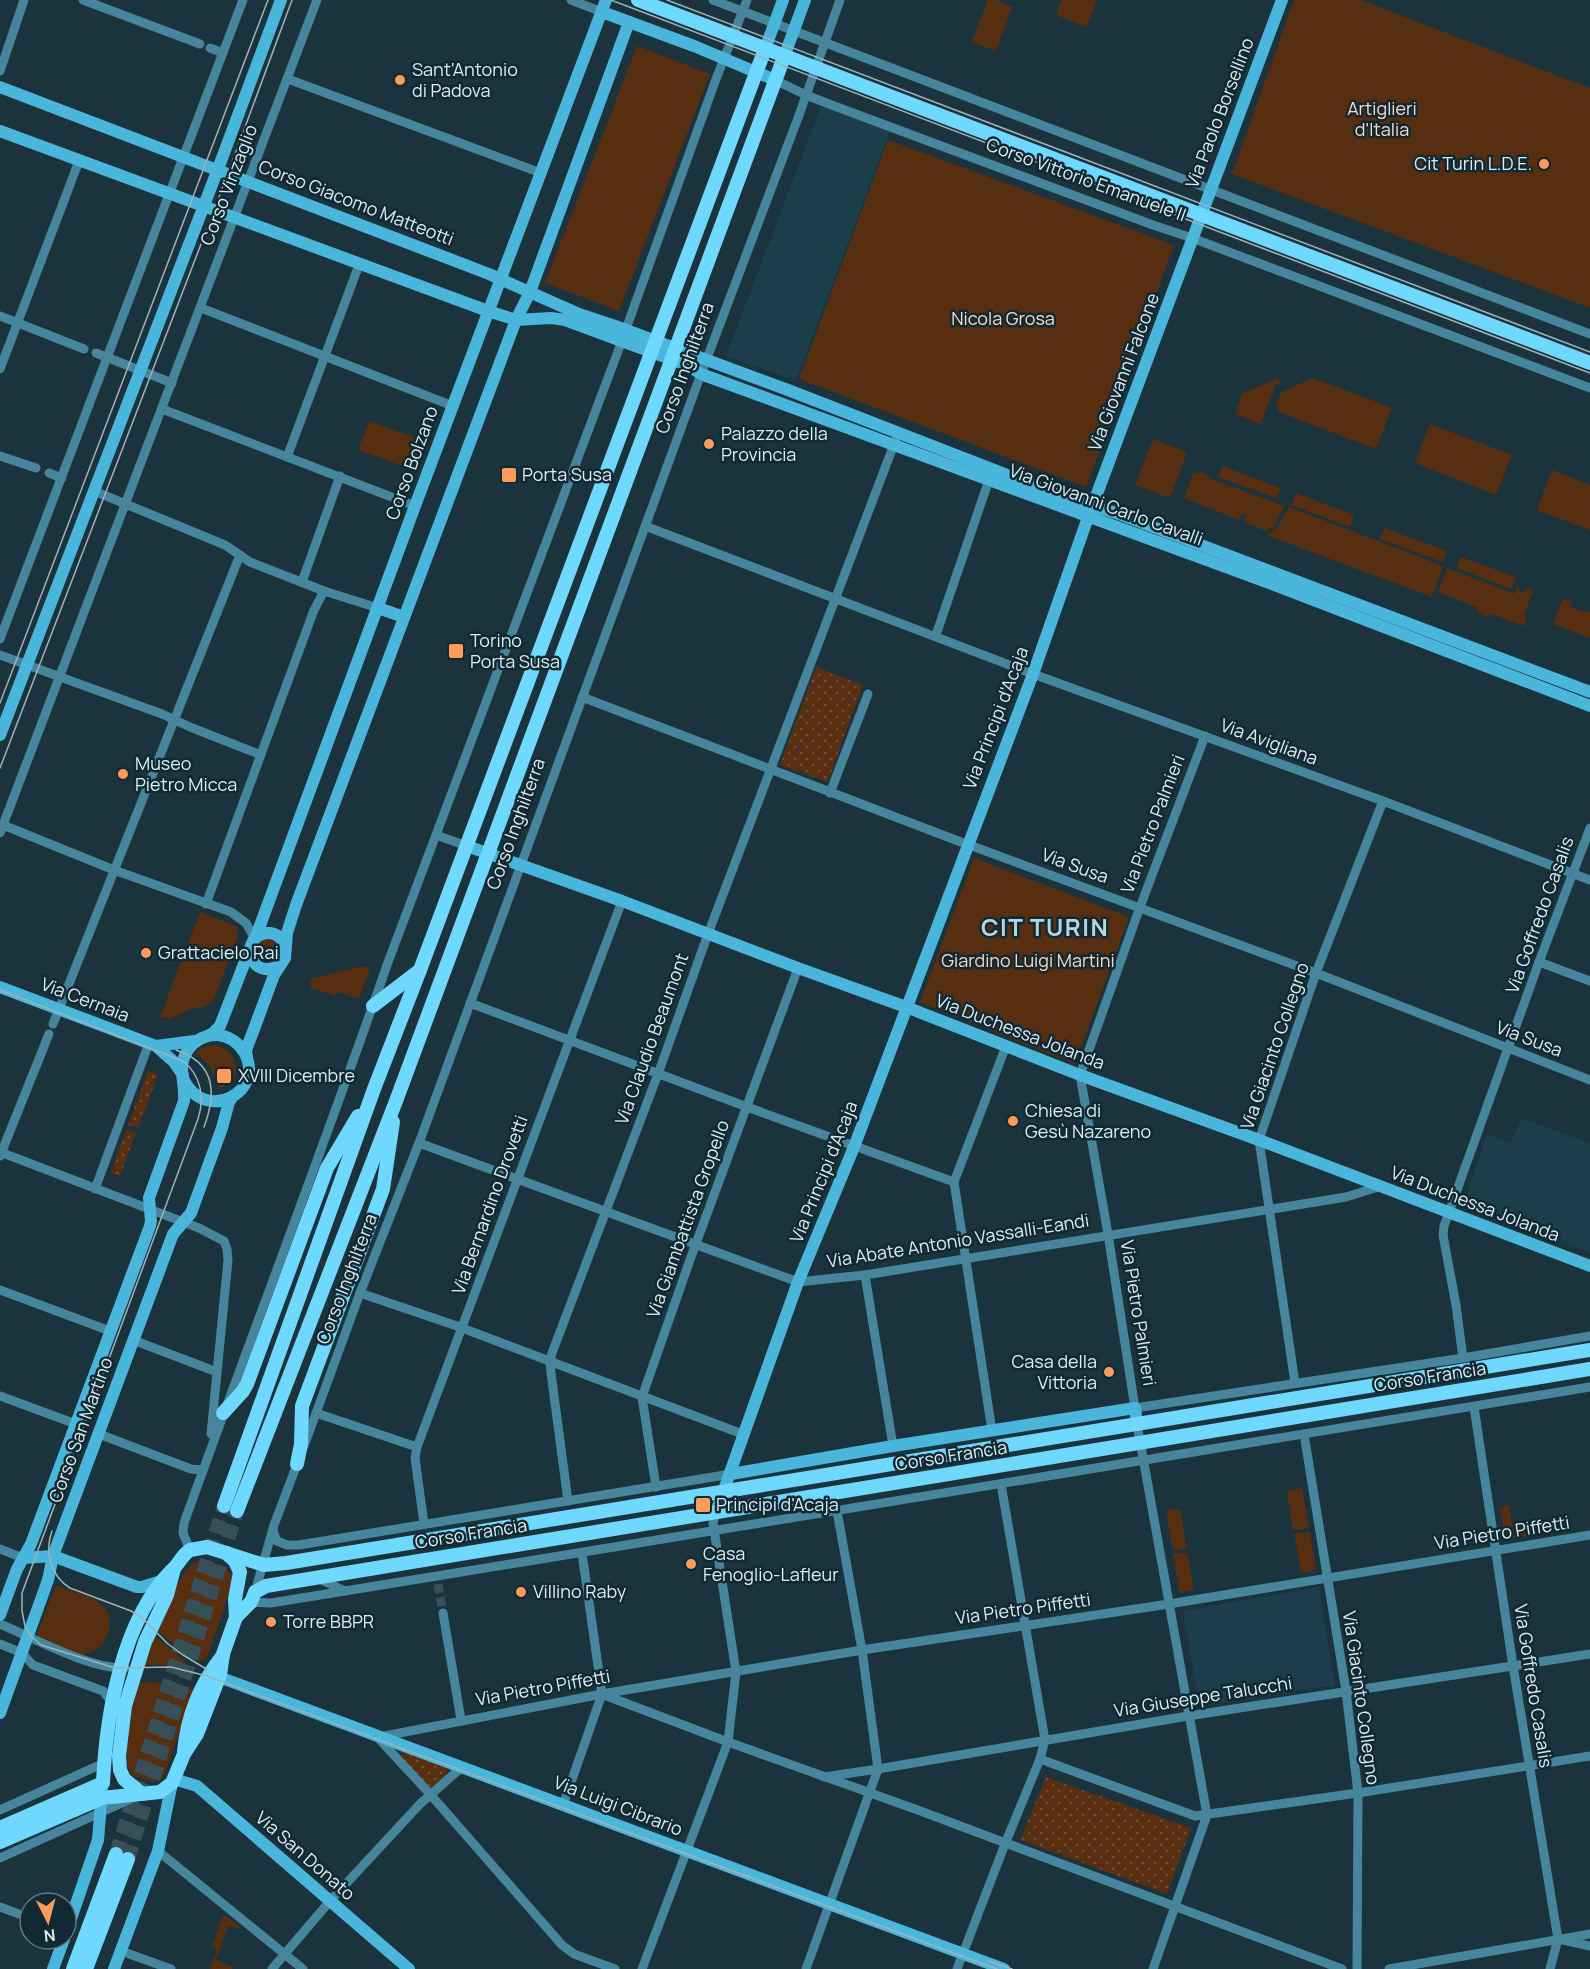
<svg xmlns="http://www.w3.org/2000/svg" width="1590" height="1969" font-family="Manrope,sans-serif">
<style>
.built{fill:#1c3e4a}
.green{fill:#582e11}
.garden{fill:url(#garden-dots)}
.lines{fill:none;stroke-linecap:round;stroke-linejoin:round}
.street-tunnel{stroke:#374f58;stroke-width:9;stroke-dasharray:9 4.5;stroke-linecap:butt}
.primary-tunnel{stroke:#374f58;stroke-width:14;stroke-dasharray:14 7;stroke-linecap:butt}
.street{stroke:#47859c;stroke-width:9}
.secondary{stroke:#4ab6db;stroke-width:12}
.primary{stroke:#6fd8fe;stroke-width:14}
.tram{stroke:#a0b2ba;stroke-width:1.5}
.poi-dot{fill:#ff9b59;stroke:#102932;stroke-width:2}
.labels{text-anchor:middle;stroke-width:5;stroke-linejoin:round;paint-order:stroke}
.poi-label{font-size:18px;fill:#ddecf2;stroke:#102932;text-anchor:start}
.park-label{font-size:18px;fill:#fed7c0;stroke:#102932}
.street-label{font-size:18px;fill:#ddecf2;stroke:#102932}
.district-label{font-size:24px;font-weight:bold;letter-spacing:1.5px;fill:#b7d5e0;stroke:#102932}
</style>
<defs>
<pattern id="garden-dots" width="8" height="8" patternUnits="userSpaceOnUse" patternTransform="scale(1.5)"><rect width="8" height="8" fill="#582e11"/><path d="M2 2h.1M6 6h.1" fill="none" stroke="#704c34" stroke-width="1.8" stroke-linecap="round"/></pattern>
</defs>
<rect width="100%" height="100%" fill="#1a333d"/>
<g class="built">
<path d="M821 106 890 131 796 381 726 356Z"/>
<path d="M1521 1118 1590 1143V1253L1464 1202 1487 1134 1511 1143Z"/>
<path d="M1319 1587 1335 1685 1199 1706 1183 1611Z"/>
</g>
<g class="green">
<path d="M988 0H997L1012 7 996 51 972 42Z"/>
<path d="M1062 0H1097L1087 27 1056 15Z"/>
<path d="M1294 0H1361L1590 88V308L1232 174Z"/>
<path d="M637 46 710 74 619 311 545 283Z"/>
<path d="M888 140 1174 245 1086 487 799 379Z"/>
<path d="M1278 378 1280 384 1275 386 1261 424 1235 414 1242 394Z"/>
<path d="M1313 378 1392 408 1376 449 1279 412 1276 406 1281 392Z"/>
<path d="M369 421 427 442 417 471 358 450Z"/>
<path d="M1430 424 1512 455 1496 495 1415 463Z"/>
<path d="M1153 439 1187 452 1170 498 1135 485Z"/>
<path d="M1222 466 1281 488 1277 498 1218 477Z"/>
<path d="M1552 470 1590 485V530L1537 510Z"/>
<path d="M1194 472 1199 474 1200 472 1209 475 1208 478 1285 506 1273 527 1266 531 1244 522 1246 516 1242 514 1239 520 1184 498Z"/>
<path d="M1296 493 1354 515 1350 527 1291 505Z"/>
<path d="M1289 507 1443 566 1432 597 1266 535 1277 528Z"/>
<path d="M1384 528 1447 551 1443 562 1380 539Z"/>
<path d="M1461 557 1516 577 1511 589 1457 568Z"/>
<path d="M1447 568 1514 594 1518 585 1521 593 1531 587 1533 591 1524 616 1527 617 1523 626 1490 613 1488 617 1476 612 1478 608 1438 592Z"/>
<path d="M1563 599 1572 602 1571 607 1586 613 1590 611V638L1553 624Z"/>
<path d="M974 858 1129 917 1075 1064 920 1002Z"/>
<path d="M200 912 238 927 236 933 238 935 213 1002 204 1007 190 1009 170 1019 160 1017Z"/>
<circle cx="268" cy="950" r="11"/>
<path d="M363 966 370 969 359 999 337 992 336 996 311 988 310 979Z"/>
<path d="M213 1045C239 1047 246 1082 219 1088L210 1066 196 1053 203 1047Z"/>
<path d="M1302 1488 1309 1528 1293 1530 1287 1491Z"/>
<path d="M1509 1506 1513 1529 1530 1527 1531 1535 1505 1540 1500 1507Z"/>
<path d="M1180 1509 1187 1549 1173 1550 1166 1510Z"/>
<path d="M1310 1532 1316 1570 1301 1573 1294 1534Z"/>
<path d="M1187 1553 1194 1590 1180 1592 1173 1554Z"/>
<path d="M202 1559 226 1568 233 1576 232 1584 208 1655 205 1660 198 1661 177 1648 157 1630C165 1612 182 1563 202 1559Z"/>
<path d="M58 1586C70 1591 87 1594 98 1602 123 1618 105 1657 77 1654 65 1652 50 1642 38 1637L37 1634 55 1587Z"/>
<path d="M155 1636 186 1662 185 1666 144 1665Z"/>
<path d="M138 1682 174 1683 194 1690 165 1773 162 1778 154 1782 133 1776C117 1761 134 1703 138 1682Z"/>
<path d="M223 1915 228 1917 242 1929 228 1926 216 1960 233 1967 232 1969H210L217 1949 212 1947Z"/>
</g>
<g class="garden">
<path d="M816 667 863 685 828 782 780 765Z"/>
<path d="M148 1071 158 1075 138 1128 128 1125Z"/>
<path d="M126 1130 136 1133 120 1176 111 1173Z"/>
<path d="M401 1749 448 1768 446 1776 430 1788 402 1758Z"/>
<path d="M1046 1777 1191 1828 1167 1894 1020 1840Z"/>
</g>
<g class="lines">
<path class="street-tunnel" d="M438 1584 443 1613"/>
<g class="primary-tunnel">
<path d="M116 1854 224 1506"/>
<path d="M128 1859 237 1511"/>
</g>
<g class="street">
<path d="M83 0 200 44"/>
<path d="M571 0 602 12"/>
<path d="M713 0 1590 334"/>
<path d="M210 48 223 53"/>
<path d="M0 71 24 0"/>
<path d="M288 79 541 173"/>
<path d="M775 80 806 95 829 104 1153 225 1192 238 1590 388"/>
<path d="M201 308 453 406"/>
<path d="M0 316 84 349"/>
<path d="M96 353 172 383"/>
<path d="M0 369 79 161"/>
<path d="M162 409 415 506"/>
<path d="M0 456 36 468"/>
<path d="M287 457 359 265"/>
<path d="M49 473 62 478"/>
<path d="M94 491 225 545 250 562 324 591 378 608"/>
<path d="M645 526 1033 674 1383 801 1590 880"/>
<path d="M302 582 340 476"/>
<path d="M936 635 991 474"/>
<path d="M0 639 243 0"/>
<path d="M0 655 162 714 190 727 261 755"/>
<path d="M582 697 953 839 1316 973 1590 1080"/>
<path d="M1205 736 1140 907 1080 1075 1108 1234 1135 1408 1463 1358 1590 1336"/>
<path d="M830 793 868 694"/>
<path d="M3 825 114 870 231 912 246 923 255 939"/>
<path d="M0 833 317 0"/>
<path d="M436 835 467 846"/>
<path d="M206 904 314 610 324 591"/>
<path d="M1539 962 1590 981"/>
<path d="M470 1003 747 1107 954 1182"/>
<path d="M53 1024 240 555"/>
<path d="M419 1143 798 1282 865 1275 1346 1197 1378 1187"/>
<path d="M0 1152 199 1228 224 1241 227 1249 228 1260 211 1434"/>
<path d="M0 1156 49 1034"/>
<path d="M95 1189 149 1043"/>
<path d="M865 1275 893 1446"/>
<path d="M0 1290 110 1331"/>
<path d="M360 1293 454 1325 745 1435"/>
<path d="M133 1340 217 1372"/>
<path d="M1463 1358 1456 1305 1443 1235 1444 1226 1539 962 1590 828"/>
<path d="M1295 1383 1259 1140 1316 973 1383 801"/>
<path d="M0 1396 76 1424"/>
<path d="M1474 1407 1513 1666 1558 1939 1550 1969"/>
<path d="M316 1413 417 1447"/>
<path d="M1137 1424 1207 1815 1153 1969"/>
<path d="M992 1431 954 1182 1006 1046"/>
<path d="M99 1434 191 1469 203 1470"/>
<path d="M1304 1434 1346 1691 1358 1793 1357 1969"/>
<path d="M304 1446 360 1293 419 1143 701 374 798 118 840 0"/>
<path d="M656 1487 642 1397 691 1257 798 968"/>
<path d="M568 1501 551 1373 550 1362 552 1353 658 1074 708 934 896 439"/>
<path d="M424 1524 415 1458 417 1447 622 901"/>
<path d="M273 1531 277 1541 287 1545H299L731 1474"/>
<path d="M0 1549 23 1558"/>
<path d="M190 1550 183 1533 184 1523C251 1337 322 1152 387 965L617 354 716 79 747 0"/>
<path d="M317 1578 345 1591"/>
<path d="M255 1592 274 1525 299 1459"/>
<path d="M251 1602 271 1603 437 1576 1590 1387"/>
<path d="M443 1613 461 1720"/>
<path d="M0 1624C34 1638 89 1669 125 1668"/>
<path d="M0 1644 22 1653 33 1665 103 1691 112 1703"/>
<path d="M604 1695 728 1742 915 1809 1342 1969"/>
<path d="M1040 1759 1195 1816 1358 1793 1590 1756"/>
<path d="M824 1777 878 1769 1188 1716 1590 1654"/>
<path d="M563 1805 602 1694 582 1553"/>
<path d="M0 1810 104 1763"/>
<path d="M158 1851 303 1969"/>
<path d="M0 1858 135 1797"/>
<path d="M0 1907 30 1918"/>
<path d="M1563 1940 1590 1946"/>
<path d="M121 1951 171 1969"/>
<path d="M272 1969 330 1901 420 1804 462 1767"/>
<path d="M615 1969 574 1954 562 1945 430 1794 380 1740 379 1737 602 1694 862 1650 1169 1604 1590 1535"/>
<path d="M642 1969 728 1742 736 1672 713 1523 716 1512"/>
<path d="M806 1969 878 1769 862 1650 837 1511"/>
<path d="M957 1969 1005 1844 1040 1759 1045 1740 1001 1484"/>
<path d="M1389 1969 1590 1934"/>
</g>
<g class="secondary">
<path d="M602 12 694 46 775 80"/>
<path d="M765 49 783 0"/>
<path d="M784 57 805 0"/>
<path d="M0 87 489 274 579 314 615 326 788 390 1064 497 1116 513 1590 692"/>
<path d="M0 131 488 311 516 320 551 318 565 320 687 365 701 374 1264 581 1590 706"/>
<path d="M378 608 404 617"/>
<path d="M0 735 218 169 281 0"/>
<path d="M467 846 622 901 798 968 906 1007 1080 1075 1259 1140 1590 1266"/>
<path d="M255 939 415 506 606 0"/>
<path d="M280 965C250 983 238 936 267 933 276 932 282 938 285 946"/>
<path d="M0 987 156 1046 195 1041"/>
<path d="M209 1035 213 1033 220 1026 251 946"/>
<path d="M156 1046 174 1062 183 1075"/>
<path d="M247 1058 246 1050 254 1029 274 975 285 958 287 933 296 905 516 320 530 292 629 22"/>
<path d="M731 1474 893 1446 1135 1408 1137 1424"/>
<path d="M716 1512 798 1282 854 1147 1033 674 1086 523 1282 0"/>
<path d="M23 1558 53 1556 137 1587H142L161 1581"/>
<path d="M0 1615 17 1569 31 1544 150 1226 151 1221 149 1198 184 1101C185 1089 182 1080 182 1069 182 1050 198 1034 218 1035 228 1036 238 1042 244 1052 267 1092 205 1124 184 1080"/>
<path d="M219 1677 1004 1969"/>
<path d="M0 1713 48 1580 53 1556 70 1510 173 1234 191 1213 222 1128 229 1102 233 1096"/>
<path d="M174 1779 197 1786 409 1969"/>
<path d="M66 1933 98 1840 102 1790"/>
<path d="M53 1969 64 1939"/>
<path d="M114 1969 158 1851 172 1783"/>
</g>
<g class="primary">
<path d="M638 0 1590 363"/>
<path d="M373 1006 420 970"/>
<path d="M223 1413 243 1391 247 1384 327 1168 358 1116"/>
<path d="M297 1464 301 1444 302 1406 383 1189 393 1122"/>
<path d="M224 1506 374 1089 420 970 765 49"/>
<path d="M237 1511 396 1101 784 57"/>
<path d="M226 1553 264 1565 286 1563 1590 1350"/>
<path d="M236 1617 251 1602 255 1592 266 1586 1590 1369"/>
<path d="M184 1752C187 1716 200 1684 223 1655"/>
<path d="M142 1794 124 1779 120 1770 119 1756 125 1706 145 1642 167 1595 174 1569"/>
<path d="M0 1828 103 1783C106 1715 122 1620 172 1570 179 1564 182 1555 190 1550L207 1547 226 1553 235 1561 240 1572 235 1599 236 1617 223 1654 220 1675 197 1734 184 1754 172 1783 160 1792 102 1798 0 1842"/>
<path d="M73 1969 116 1854"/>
<path d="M86 1969 128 1859"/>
</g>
<g class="tram">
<path d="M611 0 1590 373"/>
<path d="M667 0 1590 352"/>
<path d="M0 703 268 0"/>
<path d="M0 768 221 192 292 0"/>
<path d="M0 990 183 1061C201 1075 205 1098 198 1119L22 1593V1611L25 1626 32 1637 41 1645 115 1668 171 1667 207 1676 997 1969"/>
<path d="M176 1050C215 1063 217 1092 204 1127"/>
<path d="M52 1531C44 1553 51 1576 70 1588L131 1611 141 1617 168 1644 183 1655 208 1670"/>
<path d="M989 1961 1012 1969"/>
</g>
</g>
<g class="poi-dot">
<circle cx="400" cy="80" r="6"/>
<circle cx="1544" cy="164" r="6"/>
<circle cx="709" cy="444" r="6"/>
<rect x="501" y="467" width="16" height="16" rx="3"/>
<rect x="448" y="643" width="16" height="16" rx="3"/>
<circle cx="123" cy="774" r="6"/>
<circle cx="146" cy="953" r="6"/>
<rect x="216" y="1068" width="16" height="16" rx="3"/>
<circle cx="1013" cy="1121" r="6"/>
<circle cx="1109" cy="1372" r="6"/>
<rect x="695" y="1497" width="16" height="16" rx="3"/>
<circle cx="691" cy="1564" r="6"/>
<circle cx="521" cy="1592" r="6"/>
<circle cx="271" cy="1622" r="6"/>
</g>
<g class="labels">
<g class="poi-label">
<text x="412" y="76">Sant'Antonio<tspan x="412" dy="21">di Padova</tspan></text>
<text x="1532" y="170" text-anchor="end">Cit Turin L.D.E.</text>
<text x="721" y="440">Palazzo della<tspan x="721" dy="21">Provincia</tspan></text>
<text x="522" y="481">Porta Susa</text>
<text x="470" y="647">Torino<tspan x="470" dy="21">Porta Susa</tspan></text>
<text x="135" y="770">Museo<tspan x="135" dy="21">Pietro Micca</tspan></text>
<text x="158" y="959">Grattacielo Rai</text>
<text x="238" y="1082">XVIII Dicembre</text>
<text x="1025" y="1117">Chiesa di<tspan x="1025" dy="21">Gesù Nazareno</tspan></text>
<text x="1097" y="1368" text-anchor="end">Casa della<tspan x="1097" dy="21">Vittoria</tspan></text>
<text x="716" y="1511">Principi d'Acaja</text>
<text x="703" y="1560">Casa<tspan x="703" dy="21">Fenoglio-Lafleur</tspan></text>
<text x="533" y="1598">Villino Raby</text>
<text x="283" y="1628">Torre BBPR</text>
</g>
<g class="park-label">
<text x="1382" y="115">Artiglieri<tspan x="1382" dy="21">d'Italia</tspan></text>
<text x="1003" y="325">Nicola Grosa</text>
<text x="1028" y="967">Giardino Luigi Martini</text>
</g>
<g class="street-label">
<text transform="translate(1220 113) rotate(-69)" y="6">Via Paolo Borsellino</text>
<text transform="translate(1086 180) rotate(20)" y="6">Corso Vittorio Emanuele II</text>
<text transform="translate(229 185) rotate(-69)" y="6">Corso Vinzaglio</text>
<text transform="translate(356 203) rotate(21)" y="6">Corso Giacomo Matteotti</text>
<text transform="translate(685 368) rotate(-70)" y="6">Corso Inghilterra</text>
<text transform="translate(1124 372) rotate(-69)" y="6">Via Giovanni Falcone</text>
<text transform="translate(412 463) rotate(-70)" y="6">Corso Bolzano</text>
<text transform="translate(1106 505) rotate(20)" y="6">Via Giovanni Carlo Cavalli</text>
<text transform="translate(996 718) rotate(-69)" y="6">Via Principi d'Acaja</text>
<text transform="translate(1269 742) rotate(20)" y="6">Via Avigliana</text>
<text transform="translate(516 824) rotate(-70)" y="6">Corso Inghilterra</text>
<text transform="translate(1153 824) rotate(-69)" y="6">Via Pietro Palmieri</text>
<text transform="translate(1075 866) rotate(20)" y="6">Via Susa</text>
<text transform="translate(1540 915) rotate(-70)" y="6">Via Goffredo Casalis</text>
<text transform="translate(85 1000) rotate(21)" y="6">Via Cernaia</text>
<text transform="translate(1020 1032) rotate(21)" y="6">Via Duchessa Jolanda</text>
<text transform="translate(652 1039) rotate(-70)" y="6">Via Claudio Beaumont</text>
<text transform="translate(1529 1039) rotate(21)" y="6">Via Susa</text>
<text transform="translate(1275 1046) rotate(-71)" y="6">Via Giacinto Collegno</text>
<text transform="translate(824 1172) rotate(-68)" y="6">Via Principi d'Acaja</text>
<text transform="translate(1475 1204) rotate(21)" y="6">Via Duchessa Jolanda</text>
<text transform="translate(490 1205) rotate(-70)" y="6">Via Bernardino Drovetti</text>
<text transform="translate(688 1219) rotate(-70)" y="6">Via Giambattista Gropello</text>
<text transform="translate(958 1241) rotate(-9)" y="6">Via Abate Antonio Vassalli-Eandi</text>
<text transform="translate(347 1279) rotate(-69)" y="6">Corso Inghilterra</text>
<text transform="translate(1138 1313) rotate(81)" y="6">Via Pietro Palmieri</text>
<text transform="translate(1430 1377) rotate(-9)" y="6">Corso Francia</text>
<text transform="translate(81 1430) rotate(-70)" y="6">Corso San Martino</text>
<text transform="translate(951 1456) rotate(-9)" y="6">Corso Francia</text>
<text transform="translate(1502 1533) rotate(-9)" y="6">Via Pietro Piffetti</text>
<text transform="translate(471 1534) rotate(-9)" y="6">Corso Francia</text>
<text transform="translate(1023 1609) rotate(-8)" y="6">Via Pietro Piffetti</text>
<text transform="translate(1533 1686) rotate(81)" y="6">Via Goffredo Casalis</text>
<text transform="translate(543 1688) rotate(-10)" y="6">Via Pietro Piffetti</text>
<text transform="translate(1203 1697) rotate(-9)" y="6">Via Giuseppe Talucchi</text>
<text transform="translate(1361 1698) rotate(82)" y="6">Via Giacinto Collegno</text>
<text transform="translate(618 1806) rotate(21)" y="6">Via Luigi Cibrario</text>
<text transform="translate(305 1856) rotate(41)" y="6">Via San Donato</text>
</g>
<g class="district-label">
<text x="1045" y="936">CIT TURIN</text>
</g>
</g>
<g transform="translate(48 1921) rotate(174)"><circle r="28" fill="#102932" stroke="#62777f" stroke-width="1.5"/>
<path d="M0-4.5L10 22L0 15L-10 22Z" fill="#ff9b59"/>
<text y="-9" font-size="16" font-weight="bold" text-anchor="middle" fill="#ddecf2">N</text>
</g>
</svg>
